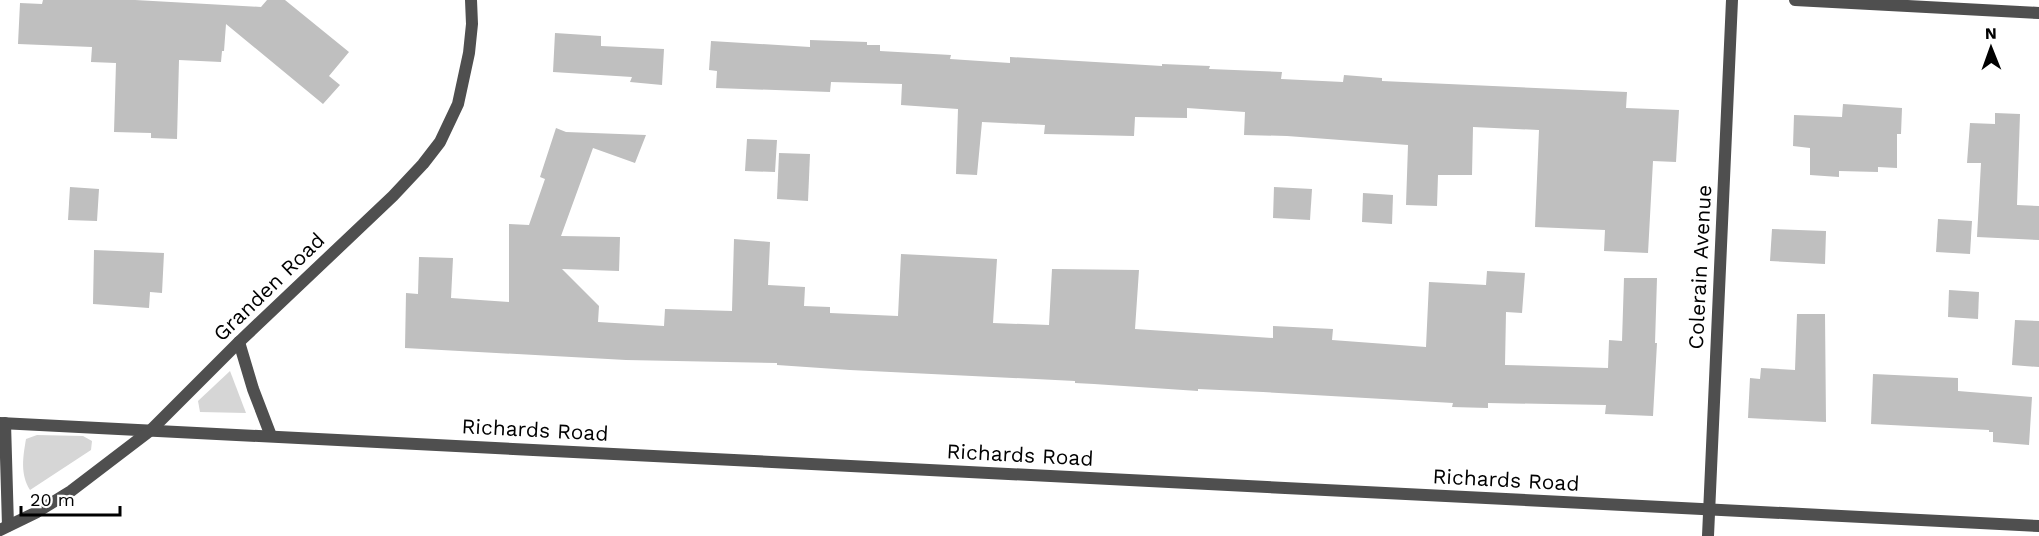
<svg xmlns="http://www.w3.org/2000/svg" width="2039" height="536" font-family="'Work Sans',sans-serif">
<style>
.green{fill:#d6d6d6}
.building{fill:#bfbfbf}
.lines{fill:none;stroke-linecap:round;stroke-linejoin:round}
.street{stroke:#4f4f4f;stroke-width:12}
.labels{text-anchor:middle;stroke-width:4.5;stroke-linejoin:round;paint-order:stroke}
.street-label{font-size:21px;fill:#000;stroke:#fff}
</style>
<rect width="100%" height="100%" fill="#fff"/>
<g class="green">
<path d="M230 371 246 413 200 412 198 401Z"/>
<path d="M37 435 83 436 92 441 91 450 30 490C20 474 23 457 26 439Z"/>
</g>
<g class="building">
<path d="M43 0H135L261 7 267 0H285L349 52 329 76 340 85 323 104 226 24 224 51H222L221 62 179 60 177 139 151 138V133L114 132 116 63 91 62 92 47 18 44 20 3 42 4Z"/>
<path d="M555 33 601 36V46L664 49 662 85 630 82 632 77 553 72Z"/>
<path d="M810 40 867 42V45H880V51L951 55 950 59 1010 63V57L1162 66V64L1210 66 1209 69 1282 72 1281 79 1343 82 1344 75 1382 78V81L1627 92 1626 108 1679 110 1676 162 1653 161 1648 253 1604 251 1605 230 1535 227 1539 130 1473 127 1472 175H1438L1437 206 1406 205 1408 145 1287 136 1244 135 1245 112 1187 108V118L1135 117 1134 136 1044 134 1045 125 982 122 977 175 956 174 958 109 901 105 902 84 831 82 830 92 716 88 717 71 709 70 711 41 810 47Z"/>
<path d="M1843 104 1902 108 1901 134H1897V168L1878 167V172L1839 171V177L1810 175V148L1793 146 1794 115 1842 117Z"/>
<path d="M1995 113 2020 114 2017 205 2039 206V240L1977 237 1981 163H1967L1970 123 1995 124Z"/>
<path d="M556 128 566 132 646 135 635 163 593 148 561 236 620 237 619 271 562 269 599 306 598 322 664 326 665 309 732 311 734 239 770 242 768 285 805 287 804 306 830 307V313L898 316 901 254 921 255 997 259 993 323 1049 325 1052 269 1139 270 1135 329 1273 338V326L1333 329 1332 340 1426 347 1429 282 1486 285 1487 271 1525 273 1522 313 1506 312 1505 365 1608 368 1609 340 1622 341 1624 278H1657L1655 343H1657L1653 416 1605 414 1606 405 1488 403V408L1452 407 1453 403 1263 392 1198 389V391L1094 384 1075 383V381L850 370 777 365V363L626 360 405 348 406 293 418 294 419 257 453 258 451 298 509 302V224L529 225 545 179 540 177Z"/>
<path d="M747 139 777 140 775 172 745 171Z"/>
<path d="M779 153 810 154 808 201 777 199Z"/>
<path d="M70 187 99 189 97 221 68 220Z"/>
<path d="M1274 187 1312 189 1310 220 1273 218Z"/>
<path d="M1363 193 1393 195 1392 224 1362 222Z"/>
<path d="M1938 219 1972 221 1970 254 1936 252Z"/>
<path d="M1772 229 1826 231 1825 264 1770 261Z"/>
<path d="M94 250 164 253 162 293 150 292 149 308 93 304Z"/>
<path d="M1949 290 1979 292 1978 319 1948 317Z"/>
<path d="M1797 314H1825L1826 422 1748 418 1750 378 1760 379 1761 368 1795 370Z"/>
<path d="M2015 320 2039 321V367L2012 365Z"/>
<path d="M1873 374 1958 378V391L2032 397 2029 445 1993 442V432H1989V430L1871 424Z"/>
</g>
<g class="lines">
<g class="street">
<path d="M1795 0 2039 13"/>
<path d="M239 342 253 389 271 436"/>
<path d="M0 423 2039 526"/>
<path d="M5 423 8 526"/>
<path d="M0 530 37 512 71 491 151 430 239 342 393 196 423 164 440 142 458 104 469 53 472 24 471 0"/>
<path d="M1708 536 1732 0"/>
</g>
</g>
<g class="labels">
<g class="street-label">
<text transform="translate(1700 267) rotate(-87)" y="7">Colerain Avenue</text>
<text transform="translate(269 287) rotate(-44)" y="7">Granden Road</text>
<text transform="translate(535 430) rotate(3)" y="7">Richards Road</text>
<text transform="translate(1020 455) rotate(3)" y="7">Richards Road</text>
<text transform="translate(1506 480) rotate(3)" y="7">Richards Road</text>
</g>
</g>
<g transform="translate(1991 48) rotate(359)" stroke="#ffffff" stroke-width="4.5" paint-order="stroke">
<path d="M0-4.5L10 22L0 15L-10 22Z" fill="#000000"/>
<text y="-9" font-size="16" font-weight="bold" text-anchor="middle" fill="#000000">N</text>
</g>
<path d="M21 506v9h99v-9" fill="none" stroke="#000000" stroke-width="3"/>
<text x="30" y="506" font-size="18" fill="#000000" stroke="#ffffff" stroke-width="4.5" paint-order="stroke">20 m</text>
</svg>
